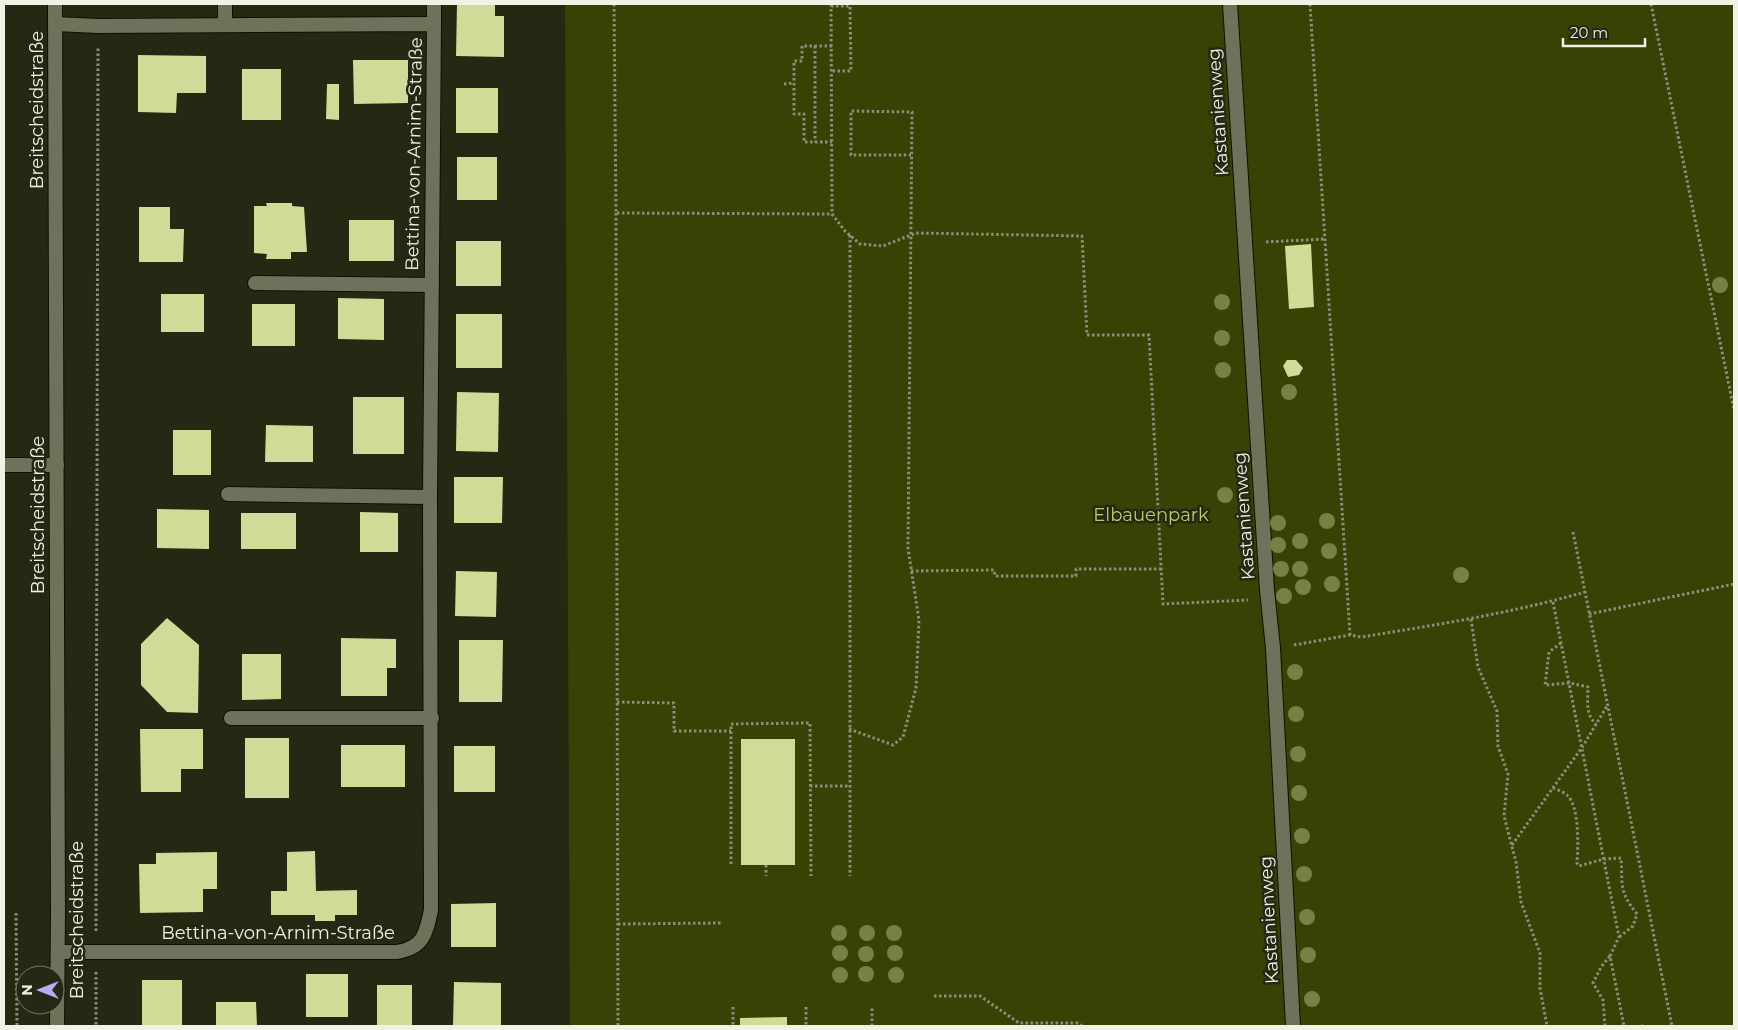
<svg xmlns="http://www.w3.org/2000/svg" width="1738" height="1030" font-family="Montserrat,sans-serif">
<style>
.green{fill:#394104}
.building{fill:#cedc97}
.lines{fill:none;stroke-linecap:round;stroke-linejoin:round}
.service-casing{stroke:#0e1101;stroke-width:16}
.minor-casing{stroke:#0e1101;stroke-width:16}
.tertiary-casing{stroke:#0e1101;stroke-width:16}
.path{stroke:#8a8e7d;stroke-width:3;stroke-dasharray:2.5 2.5;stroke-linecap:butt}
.service{stroke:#6d725a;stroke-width:14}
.minor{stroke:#6d725a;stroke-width:14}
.tertiary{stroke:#6d725a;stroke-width:14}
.tree{fill:#768244}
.labels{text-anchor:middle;stroke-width:5;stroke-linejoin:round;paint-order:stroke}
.street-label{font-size:18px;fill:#eff2e5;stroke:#252914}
.park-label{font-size:18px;fill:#b9ca6b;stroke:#252914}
</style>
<rect width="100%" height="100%" fill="#252914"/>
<path class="green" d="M565 4H1734V1026H570Z"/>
<g class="building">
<path d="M457 4H495V16H504V57L456 56Z"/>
<path d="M138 55 206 56V93H177L176 113 138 112Z"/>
<path d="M353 60H408V103L354 104Z"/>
<rect x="242" y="69" width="39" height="51"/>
<path d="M327 84H339V120L326 119Z"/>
<rect x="456" y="88" width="42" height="45"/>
<rect x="457" y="157" width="40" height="43"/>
<path d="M266 203H292V206L304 207 307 252H291V259H266L267 254 254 253V206H267Z"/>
<path d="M139 207H170V229H184L183 262H139Z"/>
<rect x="349" y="220" width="45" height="41"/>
<rect x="456" y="241" width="45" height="45"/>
<path d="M1311 244 1314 307 1289 309 1285 246Z"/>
<rect x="161" y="294" width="43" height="38"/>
<path d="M338 298 384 299V340L338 339Z"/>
<rect x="252" y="304" width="43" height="42"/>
<rect x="456" y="314" width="46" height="54"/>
<path d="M1287 360H1296L1303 368 1299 375 1288 377 1283 366Z"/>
<path d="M457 392 499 393 498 452 456 451Z"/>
<rect x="353" y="397" width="51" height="57"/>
<path d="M266 425 313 426V462H265Z"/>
<rect x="173" y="430" width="38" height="45"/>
<path d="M454 477H503L502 523H454Z"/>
<path d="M157 509 209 510V549L157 548Z"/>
<path d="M360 512 398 513V552H360Z"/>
<rect x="241" y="513" width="55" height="36"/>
<path d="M456 571 497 572 496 617 455 616Z"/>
<path d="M167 618 199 645 198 713 167 712 141 685V644Z"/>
<path d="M341 638 396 639V668H387V696H341Z"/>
<path d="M459 640H503L502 702H459Z"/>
<path d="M242 654H281V699L242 700Z"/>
<path d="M140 729H203V769H181V792H141Z"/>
<rect x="245" y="738" width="44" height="60"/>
<rect x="741" y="739" width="54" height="126"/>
<rect x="341" y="745" width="64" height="42"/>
<rect x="454" y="746" width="41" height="46"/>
<path d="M315 851 316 891 357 890V915H335V921H315V915H271V891H287V852Z"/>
<path d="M217 852V889H203V912L140 913 139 864H156V853Z"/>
<path d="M496 903V947H451V904Z"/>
<rect x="306" y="974" width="42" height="43"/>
<rect x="142" y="980" width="40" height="46"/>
<path d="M454 982 501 983V1026H453Z"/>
<rect x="377" y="985" width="35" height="41"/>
<path d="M216 1002H256L257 1026H216Z"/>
<path d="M787 1017V1026H740V1018Z"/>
</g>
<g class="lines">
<g class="service-casing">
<g id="service">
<path d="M1230 4 1267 590 1273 648 1293 1026"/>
<path d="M4 465H57"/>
</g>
</g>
<g class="minor-casing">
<g id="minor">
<path d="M225 4V25"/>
<path d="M55 24 98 26 434 24 430 497 431 910C426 934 423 948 397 952H58"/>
<path d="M434 24V4"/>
<path d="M255 283 432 285"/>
<path d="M228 494 430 497"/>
<path d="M231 718H432"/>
</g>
</g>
<g class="tertiary-casing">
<path id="tertiary" d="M55 4 58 913 57 1026"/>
</g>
<g class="path">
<path d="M614 4 616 213 832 214"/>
<path d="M831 4 832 214 845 231 860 244 883 246 916 233 1082 236 1087 335H1149L1163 604 1248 600"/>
<path d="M1310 4 1350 635"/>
<path d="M1651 4 1734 410"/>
<path d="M831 6H850L851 71H832"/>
<path d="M815 46V142"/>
<path d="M832 46H802V61H794V114H804V142H832"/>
<path d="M784 84 794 83"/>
<path d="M616 213 618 1026"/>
<path d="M850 235V876"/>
<path d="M1266 242 1324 239"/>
<path d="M1573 532 1672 1026"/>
<path d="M911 571 994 570 995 576H1076V569H1161"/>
<path d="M1553 602 1619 937 1610 956 1624 1026"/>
<path d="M1589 614 1734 584"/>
<path d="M1471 619 1478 667 1497 711 1498 746 1508 774 1504 816 1516 862 1521 902 1540 953V988L1547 1026"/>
<path d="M1561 643 1549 652 1545 685 1570 683 1588 687C1588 701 1585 714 1596 724"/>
<path d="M1294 645 1350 635 1361 637C1436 625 1512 613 1585 592"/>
<path d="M617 702 674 703V731H731"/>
<path d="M849 729 893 745 903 737 916 688 919 620 908 548 912 112 851 111V155H911"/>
<path d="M810 786H849"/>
<path d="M1553 788C1557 790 1564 792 1567 795 1580 807 1578 847 1577 863L1579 866 1604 859 1621 858C1623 885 1618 890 1637 914L1633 926 1619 937"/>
<path d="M1512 845 1583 746 1607 706"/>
<path d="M731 864V724L810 723 811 876"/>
<path d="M766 865V876"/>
<path d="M16 913 17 1026"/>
<path d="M618 924 721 923"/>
<path d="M96 931 98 47"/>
<path d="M96 972V1026"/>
<path d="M934 996H980L1019 1023H1078L1082 1026"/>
<path d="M733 1007V1026"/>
<path d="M806 1007V1026"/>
<path d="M872 1026V1006"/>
<path d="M1605 1026 1603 1000 1593 983 1601 967 1610 956"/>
<path d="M1641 1026H1646"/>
</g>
<use href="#service" class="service"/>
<use href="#minor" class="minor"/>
<use href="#tertiary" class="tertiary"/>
</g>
<g class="tree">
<circle cx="1720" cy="285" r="8"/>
<circle cx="1222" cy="302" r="8"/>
<circle cx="1222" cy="338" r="8"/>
<circle cx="1223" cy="370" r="8"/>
<circle cx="1289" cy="392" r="8"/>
<circle cx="1225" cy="495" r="8"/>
<circle cx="1327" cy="521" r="8"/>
<circle cx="1278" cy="523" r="8"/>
<circle cx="1300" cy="541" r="8"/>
<circle cx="1278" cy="545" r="8"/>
<circle cx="1329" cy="551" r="8"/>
<circle cx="1281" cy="569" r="8"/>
<circle cx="1300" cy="569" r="8"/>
<circle cx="1461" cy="575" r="8"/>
<circle cx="1332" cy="584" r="8"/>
<circle cx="1303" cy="587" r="8"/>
<circle cx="1284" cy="596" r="8"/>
<circle cx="1295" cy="672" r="8"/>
<circle cx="1296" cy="714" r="8"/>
<circle cx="1298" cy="754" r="8"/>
<circle cx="1299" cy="793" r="8"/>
<circle cx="1302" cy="836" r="8"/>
<circle cx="1304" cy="874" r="8"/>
<circle cx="1307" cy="917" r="8"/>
<circle cx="839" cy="933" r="8"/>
<circle cx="867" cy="933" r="8"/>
<circle cx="894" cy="933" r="8"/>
<circle cx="840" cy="953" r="8"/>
<circle cx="895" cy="953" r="8"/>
<circle cx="866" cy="954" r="8"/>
<circle cx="1308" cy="955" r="8"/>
<circle cx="866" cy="974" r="8"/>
<circle cx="840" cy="975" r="8"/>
<circle cx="896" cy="975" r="8"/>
<circle cx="1312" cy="999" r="8"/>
</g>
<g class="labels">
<g class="street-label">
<text transform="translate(37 110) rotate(-90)" y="6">Breitscheidstraße</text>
<text transform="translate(1218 112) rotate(-94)" y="6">Kastanienweg</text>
<text transform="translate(414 154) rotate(-89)" y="6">Bettina-von-Arnim-Straße</text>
<text transform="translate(38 515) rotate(-90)" y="6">Breitscheidstraße</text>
<text transform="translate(1244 516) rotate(-94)" y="6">Kastanienweg</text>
<text transform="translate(77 920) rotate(-90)" y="6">Breitscheidstraße</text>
<text transform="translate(1269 920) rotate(-93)" y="6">Kastanienweg</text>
<text x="278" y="939">Bettina-von-Arnim-Straße</text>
</g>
<g class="park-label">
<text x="1151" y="521">Elbauenpark</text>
</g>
</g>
<rect width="1738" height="1030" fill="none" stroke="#eff2e5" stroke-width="10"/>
<g transform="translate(40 990) rotate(270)"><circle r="24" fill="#252914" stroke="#767968"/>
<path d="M0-4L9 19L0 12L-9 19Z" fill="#bfa9f4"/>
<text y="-8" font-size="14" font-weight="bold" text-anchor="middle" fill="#eff2e5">N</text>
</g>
<path d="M1563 38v8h82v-8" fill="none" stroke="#eff2e5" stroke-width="2.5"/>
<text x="1570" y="38" font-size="15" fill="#eff2e5" stroke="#252914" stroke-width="4" paint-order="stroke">20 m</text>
</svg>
